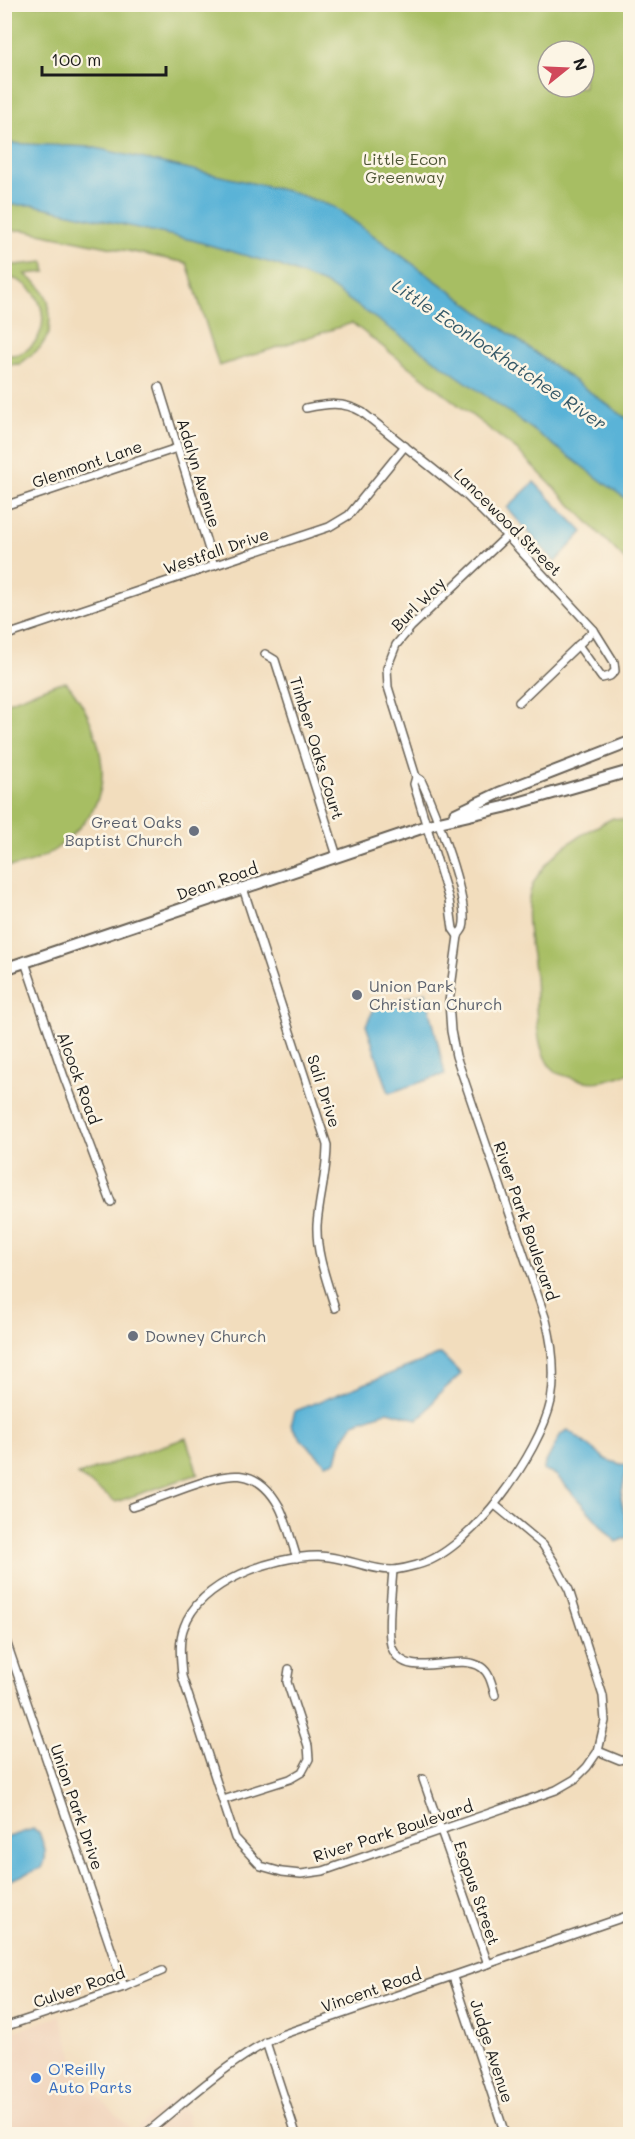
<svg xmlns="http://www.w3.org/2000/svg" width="635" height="2139" font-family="Mali,sans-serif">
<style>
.built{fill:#f1d5bd}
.green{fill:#a7be64;stroke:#626d40;stroke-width:1.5;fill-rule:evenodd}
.water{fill:#5ab3d7;stroke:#3b687a;stroke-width:1.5}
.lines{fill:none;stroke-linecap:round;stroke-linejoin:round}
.minor-casing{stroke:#676054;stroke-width:10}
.secondary-casing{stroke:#676054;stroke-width:14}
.minor{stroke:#fff;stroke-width:7}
.secondary{stroke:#fff;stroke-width:10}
.worship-dot{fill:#6b7280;stroke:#fcf5e5;stroke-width:2}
.shop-dot{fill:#3f7fe0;stroke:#fcf5e5;stroke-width:2}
.labels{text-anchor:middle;stroke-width:5;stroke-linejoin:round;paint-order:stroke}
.park-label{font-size:16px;fill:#4d5535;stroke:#fcf5e5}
.street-label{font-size:16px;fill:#1c1c1c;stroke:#fcf5e5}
.worship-label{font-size:16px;fill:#5b616d;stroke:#fcf5e5;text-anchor:start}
.shop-label{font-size:16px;fill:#366cbe;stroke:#fcf5e5;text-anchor:start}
.water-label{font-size:18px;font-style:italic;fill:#355867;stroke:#fcf5e5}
</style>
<rect width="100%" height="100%" fill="#fcf5e5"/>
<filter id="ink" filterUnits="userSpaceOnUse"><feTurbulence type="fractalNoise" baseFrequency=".0167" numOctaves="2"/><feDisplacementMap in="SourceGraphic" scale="12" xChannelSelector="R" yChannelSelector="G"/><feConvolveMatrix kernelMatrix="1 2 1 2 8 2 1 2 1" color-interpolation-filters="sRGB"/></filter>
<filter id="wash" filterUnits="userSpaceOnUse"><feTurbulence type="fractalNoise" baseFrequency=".008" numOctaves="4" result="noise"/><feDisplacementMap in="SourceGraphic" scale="24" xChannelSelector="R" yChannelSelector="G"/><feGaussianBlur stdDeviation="1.35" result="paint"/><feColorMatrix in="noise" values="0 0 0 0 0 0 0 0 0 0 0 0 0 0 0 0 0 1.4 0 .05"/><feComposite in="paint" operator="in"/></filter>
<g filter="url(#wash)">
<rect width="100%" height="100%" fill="#f2ddbd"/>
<path class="built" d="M60 2016 81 2079 133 2131 179 2093 193 2134H7L4 2128V2035Z"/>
<g class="green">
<path d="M461 4 484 14 516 5H630V565L518 451 352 323 219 366 187 263 24 230 5 231 4 5ZM548 51H584V87H548Z"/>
<path d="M44 262 46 272 25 274 40 286 48 300 50 316 49 334 40 348 20 364 5 365V355C9 355 15 355 19 354 57 339 47 281 5 277V266Z"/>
<path d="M66 682C91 711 114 767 95 805 88 821 69 839 56 849 41 859 23 868 5 866V703L58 683Z"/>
<path d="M613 818 630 821V1073C605 1081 595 1086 569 1077 564 1075 556 1074 553 1070 533 1049 537 1004 535 977 532 946 518 904 538 875 559 845 582 834 613 818Z"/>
<path d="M186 1438 198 1474 116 1502 78 1475Z"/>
</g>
<g class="water">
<path d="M5 143 91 147 292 192 334 207 630 421V502L513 415 329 286 278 265 192 240 34 205H5Z"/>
<path d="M534 482 583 532 555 562 507 508Z"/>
<path d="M426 992 445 1074 389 1093 366 1025 375 1007Z"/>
<path d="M441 1354 461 1374 438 1395 424 1415 417 1419 388 1411 354 1423 340 1445 336 1461 326 1464 300 1438 291 1425 295 1411Z"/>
<path d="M568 1430 607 1460 627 1466 621 1498 629 1536 616 1542 556 1475 544 1471V1466L561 1434Z"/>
<path d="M33 1829 39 1832C44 1846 49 1855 42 1868L5 1882V1838Z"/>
</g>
</g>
<g filter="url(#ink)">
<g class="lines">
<g class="minor-casing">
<g id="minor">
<path d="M159 387 214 566"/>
<path d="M306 408C326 404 343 401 362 412L467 496 507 536 594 630 614 662 615 671 610 676 602 678 578 645"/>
<path d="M4 506 177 448"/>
<path d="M4 636 329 527 349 515 405 446"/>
<path d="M265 654 275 660 337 856"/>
<path d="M519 702 594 630"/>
<path d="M416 777 421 780C433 806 471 903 463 928 462 931 459 933 458 936L449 1002 451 1031 456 1056 546 1320C553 1347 556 1372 551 1401 540 1453 470 1552 417 1565 410 1567 401 1569 394 1570 370 1571 344 1556 318 1556 274 1556 200 1581 184 1627 178 1642 181 1661 182 1676L235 1838 261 1866 282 1872 301 1874 323 1871 556 1790 575 1779 587 1767 598 1751 605 1721 603 1696 569 1590 554 1562 543 1545 495 1505"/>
<path d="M243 888 327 1145C327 1173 319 1198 317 1225 316 1254 327 1281 335 1308"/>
<path d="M458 936 453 929 449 900 416 791 414 784 416 777 388 687 387 668 396 645 411 627 507 536"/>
<path d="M25 962 64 1077 111 1202"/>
<path d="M132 1507C150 1501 169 1494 188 1487 226 1474 255 1463 279 1506 287 1521 291 1541 297 1558"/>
<path d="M393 1570C392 1587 386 1634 392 1648 407 1683 457 1651 481 1667 490 1673 492 1685 495 1695"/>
<path d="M4 1635 124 1987"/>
<path d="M598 1751 620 1760"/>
<path d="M423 1779 488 1964"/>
<path d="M223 1800 290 1779 302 1772 309 1759 308 1746 287 1682 289 1669"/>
<path d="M453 1977 505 2134"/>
<path d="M4 2027 124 1987 162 1971"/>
<path d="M266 2042 296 2134"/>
<path d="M145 2134C189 2099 232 2057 284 2034L630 1915"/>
</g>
</g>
<g class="secondary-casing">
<g id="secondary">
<path d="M455 814 499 793 630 742"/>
<path d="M4 969 439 822 504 807 630 771"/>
</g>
</g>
<use href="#minor" class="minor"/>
<use href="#secondary" class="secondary"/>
</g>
</g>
<g class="worship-dot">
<circle cx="194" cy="831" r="6"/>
<circle cx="357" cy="995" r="6"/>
<circle cx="133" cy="1336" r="6"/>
</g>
<circle class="shop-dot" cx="36" cy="2078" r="6"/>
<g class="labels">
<g class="park-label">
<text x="405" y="165">Little Econ<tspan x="405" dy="18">Greenway</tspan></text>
</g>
<g class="street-label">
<text transform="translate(87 464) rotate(-19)" y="6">Glenmont Lane</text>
<text transform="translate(199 473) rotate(73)" y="6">Adalyn Avenue</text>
<text transform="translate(508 522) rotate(45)" y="6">Lancewood Street</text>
<text transform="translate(216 551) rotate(-19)" y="6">Westfall Drive</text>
<text transform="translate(418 604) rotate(-45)" y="6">Burl Way</text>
<text transform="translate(317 748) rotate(73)" y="6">Timber Oaks Court</text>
<text transform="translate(217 881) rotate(-19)" y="6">Dean Road</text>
<text transform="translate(79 1078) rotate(70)" y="6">Alcock Road</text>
<text transform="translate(324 1091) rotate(72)" y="6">Sali Drive</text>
<text transform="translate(526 1221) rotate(71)" y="6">River Park Boulevard</text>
<text transform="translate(77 1807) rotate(71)" y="6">Union Park Drive</text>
<text transform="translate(393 1831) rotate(-18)" y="6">River Park Boulevard</text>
<text transform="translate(477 1893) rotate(71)" y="6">Esopus Street</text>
<text transform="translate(79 1987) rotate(-19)" y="6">Culver Road</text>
<text transform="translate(371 1990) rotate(-19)" y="6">Vincent Road</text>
<text transform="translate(492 2051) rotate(72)" y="6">Judge Avenue</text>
</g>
<g class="worship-label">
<text x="182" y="828" text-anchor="end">Great Oaks<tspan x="182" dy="18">Baptist Church</tspan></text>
<text x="369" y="992">Union Park<tspan x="369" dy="18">Christian Church</tspan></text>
<text x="145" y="1342">Downey Church</text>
</g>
<g class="shop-label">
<text x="48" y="2075">O'Reilly<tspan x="48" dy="18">Auto Parts</tspan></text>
</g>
<g class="water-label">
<text transform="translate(499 355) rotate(34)" y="6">Little Econlockhatchee River</text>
</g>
</g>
<rect width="635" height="2139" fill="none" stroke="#fcf5e5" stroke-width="24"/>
<g transform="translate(566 69) rotate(72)"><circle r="28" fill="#fcf5e5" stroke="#a29e95" stroke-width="1.5"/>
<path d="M0-4.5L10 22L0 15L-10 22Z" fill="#d1495b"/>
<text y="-9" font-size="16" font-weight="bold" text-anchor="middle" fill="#1c1c1c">N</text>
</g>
<path d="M42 66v9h124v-9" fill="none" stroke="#1c1c1c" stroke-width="3"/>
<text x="51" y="66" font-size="18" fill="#1c1c1c" stroke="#fcf5e5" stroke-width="4.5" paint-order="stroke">100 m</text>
</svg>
